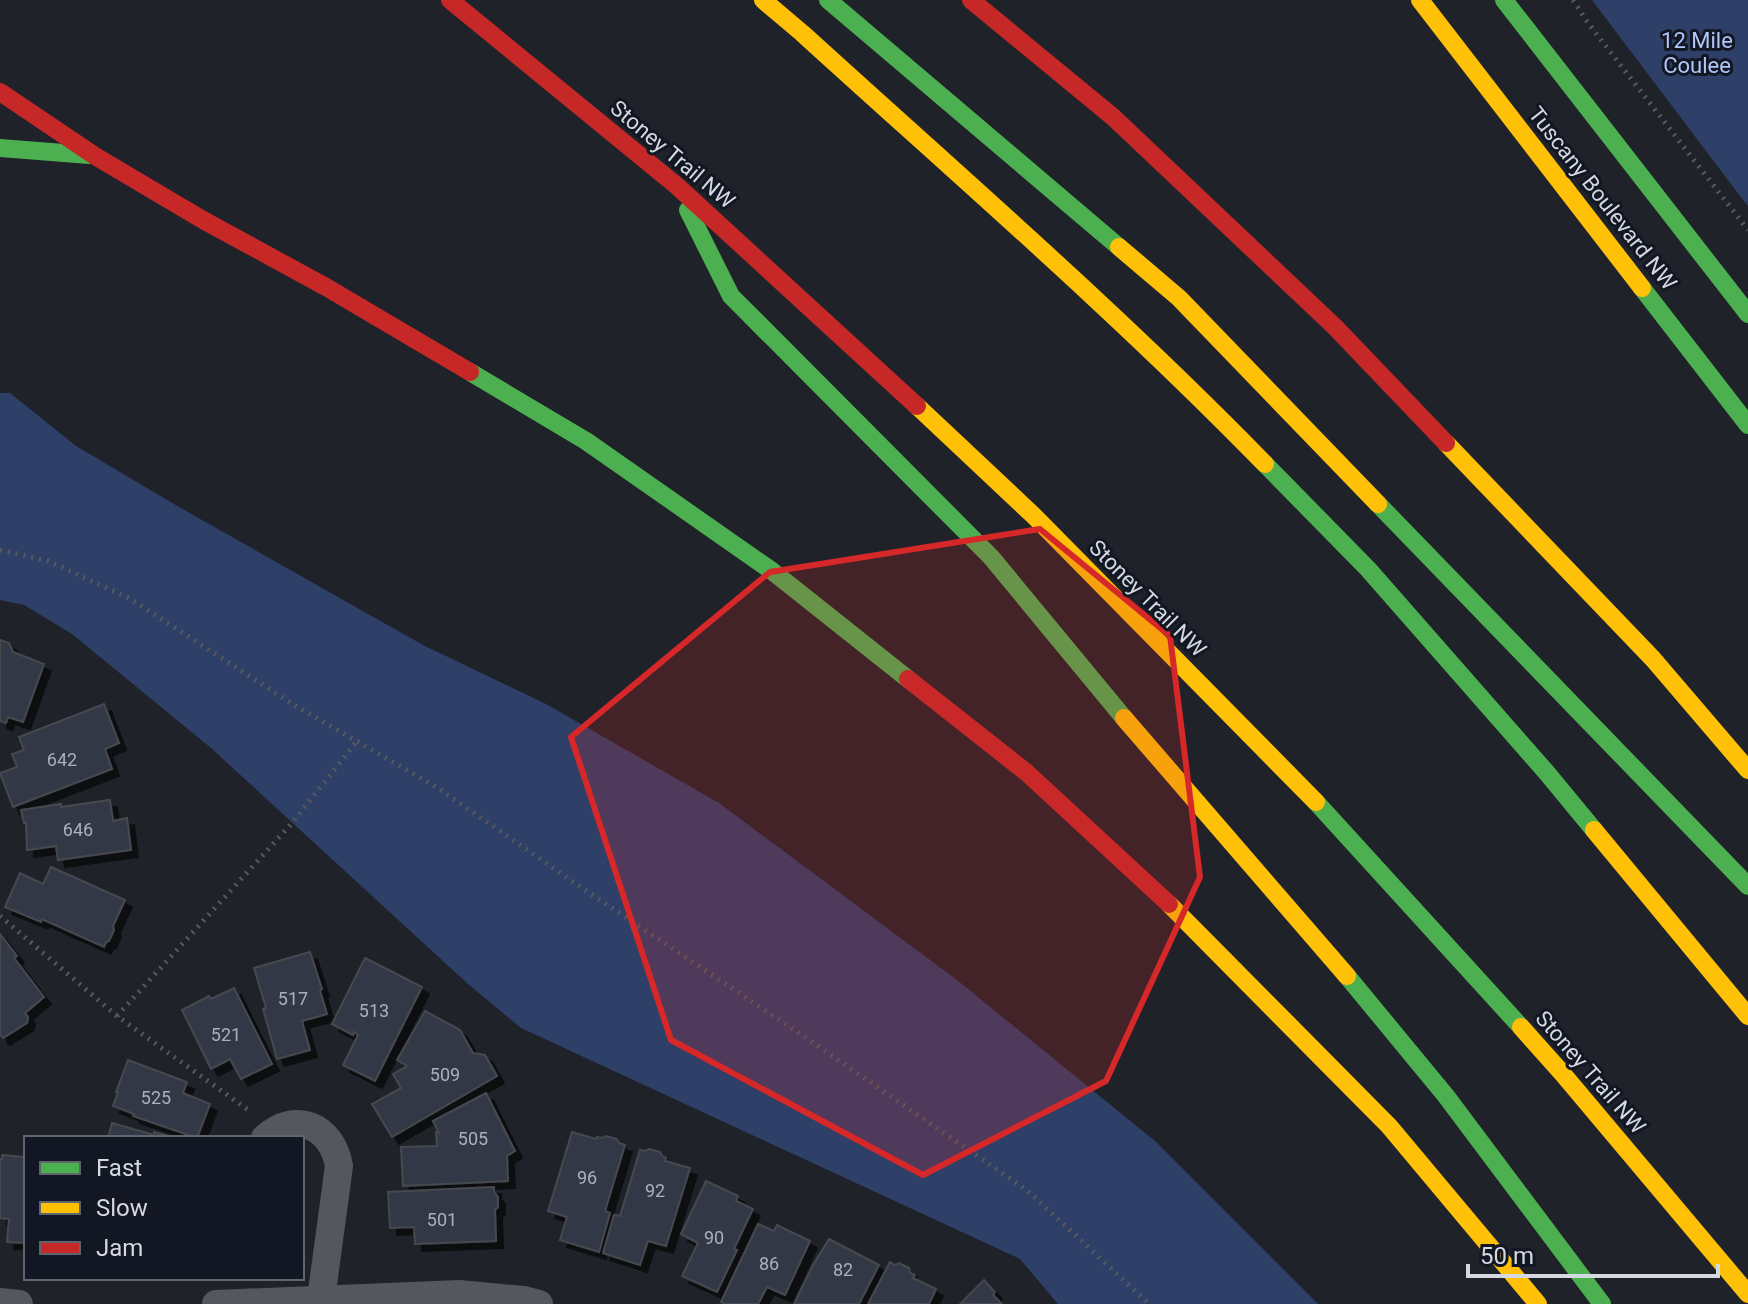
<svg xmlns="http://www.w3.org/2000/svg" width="1748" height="1304" font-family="Roboto,sans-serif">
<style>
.green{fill:#2e3f68}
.building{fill:#333845;stroke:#46494f;stroke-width:2;filter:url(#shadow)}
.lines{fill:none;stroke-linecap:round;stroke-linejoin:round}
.path{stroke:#57595f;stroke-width:5;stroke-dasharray:2 6;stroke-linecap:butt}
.street{stroke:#54575d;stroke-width:28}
.fast{stroke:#4caf50;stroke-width:18}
.slow{stroke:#ffc107;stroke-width:18}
.jam{stroke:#c62828;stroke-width:18}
.marked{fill:#d62828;fill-opacity:0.2;stroke:#d62828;stroke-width:6;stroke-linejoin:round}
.labels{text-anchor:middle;stroke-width:6;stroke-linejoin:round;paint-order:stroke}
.number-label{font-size:18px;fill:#acb0ba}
.park-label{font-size:22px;fill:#afc6f8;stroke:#121723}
.street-label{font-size:22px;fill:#d4d8e1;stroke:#121723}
</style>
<defs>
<filter id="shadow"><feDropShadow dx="7" dy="7" stdDeviation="0" flood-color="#0009"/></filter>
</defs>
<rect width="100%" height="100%" fill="#1f2229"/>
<g class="green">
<path d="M1592 0H1748V206L1737 192Z"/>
<path d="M0 393H10L76 446 179 507 423 645 546 704 719 803 957 980 1155 1141 1318 1304H1058L1020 1259 521 1028 468 984 211 748 72 634 24 605 0 600Z"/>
</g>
<g class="building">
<path d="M0 640 9 643 13 652 44 664 23 722 8 717 6 723 0 721Z"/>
<path d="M104 704 119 743 105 749 112 769 13 807 0 773 17 767 12 754 24 750 19 737Z"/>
<path d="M110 800 113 821 127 818 131 850 58 860 56 846 27 850 26 823H24L21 810 61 804V807Z"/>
<path d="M51 867 125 900 113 926 114 930 109 941 106 942 104 947 42 919 41 922 5 907 20 873 43 884Z"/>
<path d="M0 934 17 956 14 958 44 997 25 1013 28 1017 27 1023 3 1038 0 1035Z"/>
<path d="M310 952 322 989 320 991 327 1014 302 1021 310 1050 277 1059 263 1009 266 1008 254 968Z"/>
<path d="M365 958 422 987 375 1081 343 1065 358 1035 354 1032 353 1035 332 1024Z"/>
<path d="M234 988 272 1064 241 1079 230 1059 211 1069 182 1010 209 996 211 999Z"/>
<path d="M425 1011 460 1030 473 1053 485 1055 497 1076 392 1137 372 1104 401 1088 393 1074 407 1066 397 1060Z"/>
<path d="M128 1060 187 1082 183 1093 210 1104 197 1138 133 1116 134 1114 113 1106 118 1092H116Z"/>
<path d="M486 1093 515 1151 507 1156 508 1181 403 1186 401 1147 437 1146 436 1132 439 1133 433 1121Z"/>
<path d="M112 1123 154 1135V1132L176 1138H108Z"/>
<path d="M572 1132 596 1139 597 1137 602 1138 606 1136 617 1139 619 1143 625 1145 605 1211 610 1213 599 1252 560 1240 567 1217 548 1211Z"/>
<path d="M649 1149 660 1152 662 1156 666 1158 665 1161 690 1168 666 1246 648 1241 640 1265 603 1253 614 1215 620 1216 640 1150 645 1151Z"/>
<path d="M2 1155 24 1157V1160H26V1243L7 1242 9 1219 0 1218V1159H2Z"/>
<path d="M706 1181 738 1196 736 1201 753 1209 734 1249 737 1250 717 1292 682 1276 698 1243 681 1234Z"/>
<path d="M494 1187V1192L498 1197V1207L495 1210 496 1241 415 1244 414 1227 390 1228 388 1192Z"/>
<path d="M758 1224 774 1231 777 1225 810 1241 785 1295 767 1287 758 1304H725L721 1302Z"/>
<path d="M829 1239 879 1265 859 1304H794L813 1265Z"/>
<path d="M890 1262 895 1265 899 1263 909 1268 910 1273 915 1275 913 1278 936 1289 929 1304H868Z"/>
<path d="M984 1280 995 1292 993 1295 1002 1304H960Z"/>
</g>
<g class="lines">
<g class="path">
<path d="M1573 0 1588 23 1748 230"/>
<path d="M0 550 48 561 129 598 294 705 438 788 585 890 808 1039 1028 1191 1149 1304"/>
<path d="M0 916 117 1016 251 1112"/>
<path d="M117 1016 292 823 357 741"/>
</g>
<g class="street">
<path d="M265 1138C296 1110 332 1126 339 1166L321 1299"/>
<path d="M0 1302 19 1304"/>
<path d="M216 1304 459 1294 524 1300 539 1304"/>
</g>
<g class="fast">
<path d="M828 0 1119 247"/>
<path d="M1504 0 1748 314"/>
<path d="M0 148 89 155"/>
<path d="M688 210 731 296 991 557 1124 718"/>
<path d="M1642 288 1748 425"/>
<path d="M470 372 586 441 772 571 908 679"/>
<path d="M1265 464 1368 569 1547 773 1594 830"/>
<path d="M1378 504 1748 886"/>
<path d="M1316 802 1521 1027"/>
<path d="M1347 976 1446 1096 1602 1304"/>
</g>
<g class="slow">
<path d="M763 0 802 33C958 175 1118 313 1265 464"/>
<path d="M1420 0 1642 288"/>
<path d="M1119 247 1179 298 1378 504"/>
<path d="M917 406 1034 516 1316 802"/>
<path d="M1446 443 1653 659 1748 770"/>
<path d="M1124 718 1347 976"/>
<path d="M1594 830 1748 1016"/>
<path d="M1169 904 1389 1126 1538 1304"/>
<path d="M1521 1027 1562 1073 1748 1294"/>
</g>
<g class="jam">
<path d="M450 0 677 186 917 406"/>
<path d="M971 0 1113 117 1335 327 1446 443"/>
<path d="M0 92 95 156 203 220 326 287 470 372"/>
<path d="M908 679 1026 772 1169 904"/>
</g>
</g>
<path class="marked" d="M1040 529 1170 636 1200 877 1106 1081 923 1175 671 1040 571 737 770 572Z"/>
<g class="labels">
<g class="number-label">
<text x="62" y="766">642</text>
<text x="78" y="836">646</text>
<text x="293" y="1005">517</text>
<text x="374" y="1017">513</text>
<text x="226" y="1041">521</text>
<text x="445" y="1081">509</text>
<text x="156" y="1104">525</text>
<text x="473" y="1145">505</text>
<text x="587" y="1184">96</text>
<text x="655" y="1197">92</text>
<text x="442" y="1226">501</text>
<text x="714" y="1244">90</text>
<text x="769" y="1270">86</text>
<text x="843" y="1276">82</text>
</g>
<g class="park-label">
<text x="1697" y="48">12 Mile<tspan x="1697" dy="25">Coulee</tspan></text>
</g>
<g class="street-label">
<text transform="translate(673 154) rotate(40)" y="8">Stoney Trail NW</text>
<text transform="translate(1603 198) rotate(52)" y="8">Tuscany Boulevard NW</text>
<text transform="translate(1148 598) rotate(45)" y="8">Stoney Trail NW</text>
<text transform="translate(1591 1072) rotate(49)" y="8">Stoney Trail NW</text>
</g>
</g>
<rect x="24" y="1136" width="280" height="144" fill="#121723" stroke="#60646f" stroke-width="2"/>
<rect x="40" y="1162" width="40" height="12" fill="#4caf50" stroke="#60646f" stroke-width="2"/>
<text x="96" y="1176" font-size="24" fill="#d4d8e1">Fast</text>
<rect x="40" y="1202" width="40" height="12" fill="#ffc107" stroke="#60646f" stroke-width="2"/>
<text x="96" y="1216" font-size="24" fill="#d4d8e1">Slow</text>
<rect x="40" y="1242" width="40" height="12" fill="#c62828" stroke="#60646f" stroke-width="2"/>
<text x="96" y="1256" font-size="24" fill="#d4d8e1">Jam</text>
<path d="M1468 1264v12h250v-12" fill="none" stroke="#d4d8e1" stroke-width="4"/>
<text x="1480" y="1264" font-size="24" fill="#d4d8e1" stroke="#121723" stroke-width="6" paint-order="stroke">50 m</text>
</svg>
